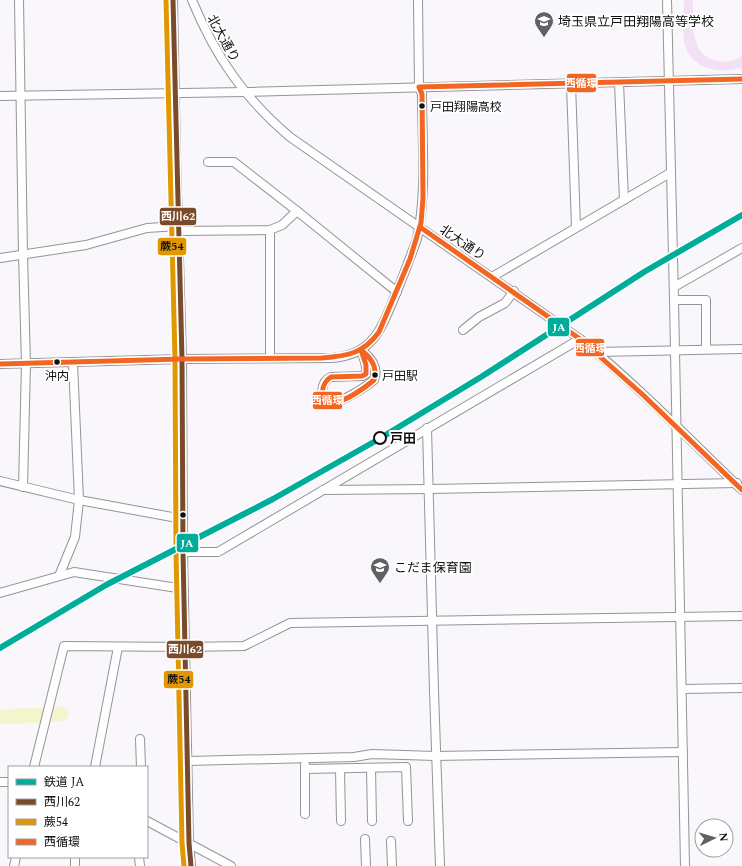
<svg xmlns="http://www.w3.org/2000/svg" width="742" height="866" font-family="Spectral,'Noto Sans JP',serif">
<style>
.pitch{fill:#f4e0f5}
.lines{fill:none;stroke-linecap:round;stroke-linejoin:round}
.river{stroke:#f4f5cd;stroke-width:15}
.minor-casing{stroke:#959496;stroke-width:10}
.minor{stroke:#fefeff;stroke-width:8}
.bus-1-casing{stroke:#fff;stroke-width:8}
.bus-2-casing{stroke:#fff;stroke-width:8}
.bus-3-casing{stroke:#fff;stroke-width:8}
.bus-1{stroke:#7a4b2a;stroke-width:5}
.bus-2{stroke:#e09702;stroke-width:5}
.bus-3{stroke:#f26522;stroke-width:5}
.rail-1-casing{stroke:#fff;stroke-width:9}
.rail-1{stroke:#00ac9a;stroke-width:6}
.bus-dot{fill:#101010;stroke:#fff;stroke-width:1.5}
.stop-dot{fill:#fff;stroke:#101010;stroke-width:2}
.labels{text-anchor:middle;stroke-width:4;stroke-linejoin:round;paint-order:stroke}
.bus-label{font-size:12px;fill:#101010;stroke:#fff;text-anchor:start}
.poi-label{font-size:13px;fill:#101010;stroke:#fff;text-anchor:start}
.street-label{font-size:13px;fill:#101010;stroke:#fff}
.stop-label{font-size:13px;font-weight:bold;fill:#101010;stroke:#fff;text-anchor:start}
.line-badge{stroke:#fff;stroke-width:1.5}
.badge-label{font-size:11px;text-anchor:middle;font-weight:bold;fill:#fff}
.pale-badge-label{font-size:11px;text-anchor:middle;font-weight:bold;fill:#111}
</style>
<rect width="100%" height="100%" fill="#f9f6fc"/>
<path class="pitch" d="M684 0H693C693 23 689 56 718 61 727 63 735 61 742 56V67C719 75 689 69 684 41 682 28 684 13 684 0Z"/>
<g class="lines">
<path class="river" d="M0 717 61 714"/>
<g class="minor-casing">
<g id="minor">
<path d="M19 0 23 255 26 364 23 487"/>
<path d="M173 0 176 159 182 359 183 552 189 843 191 866"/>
<path d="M192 0C215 56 244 98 290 137L580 339C637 385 689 439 742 490"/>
<path d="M667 0 674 300 685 866"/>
<path d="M619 83 624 200"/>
<path d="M571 84 576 227"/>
<path d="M0 96 244 92 742 79"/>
<path d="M208 162H234L297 211 397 292"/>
<path d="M178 231 270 230 282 225 297 211"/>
<path d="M0 258 86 245 147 228 178 226"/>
<path d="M492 277 670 173"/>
<path d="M674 287 742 248"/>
<path d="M674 300H706V349"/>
<path d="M463 330 479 317 505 303 514 291"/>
<path d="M361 350C371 358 379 367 374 380 367 386 341 403 333 402 319 400 319 382 331 377L362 376 366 374C368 367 363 357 361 350Z"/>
<path d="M597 352 742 349"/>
<path d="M270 358V230"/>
<path d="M0 364 182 359 332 358C373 355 381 329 395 296 403 277 410 258 417 239 427 192 422 142 422 94L419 87 418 0"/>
<path d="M427 428 434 691 440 866"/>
<path d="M0 481 79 500 183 519"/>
<path d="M323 490 430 489 737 483"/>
<path d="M183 552H218L580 339"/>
<path d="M59 576 75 537 79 500 73 363"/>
<path d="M0 593 74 572 184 589"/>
<path d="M682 689 742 688"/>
<path d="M140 739 141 767"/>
<path d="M188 761 354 757 372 754 435 756 683 752"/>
<path d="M305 765V814"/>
<path d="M34 767 64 646 186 647 244 646 290 623 742 616"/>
<path d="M95 767 118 647"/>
<path d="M371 768 372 821"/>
<path d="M305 769 406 767 408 821"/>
<path d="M340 769 341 821"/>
<path d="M0 782H9"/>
<path d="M147 821 231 866"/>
<path d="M365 839 366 866"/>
<path d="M391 841 392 866"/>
<path d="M139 857 140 866"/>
<path d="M14 866 16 857"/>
<path d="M75 866V857"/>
</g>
</g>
<use href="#minor" class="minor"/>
<g class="bus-1-casing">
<path id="bus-1" d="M173 0 182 359 183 552 189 843 191 866"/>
</g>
<g class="bus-2-casing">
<path id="bus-2" d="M166 0 175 359 176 552 182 843 184 866"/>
</g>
<g class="bus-3-casing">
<g id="bus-3">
<path d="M420 227 580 339 642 394 742 490"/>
<path d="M361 350C371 358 378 367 374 380 366 387 344 403 333 402 318 401 321 383 331 377L362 376 366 374V365Z"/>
<path d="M0 364 182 359 322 358C347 356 363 354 379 332L410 259 421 223 423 198 422 94 419 87 742 79"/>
</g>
</g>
<use href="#bus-1" class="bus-1"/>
<use href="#bus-2" class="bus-2"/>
<use href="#bus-3" class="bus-3"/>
<g class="rail-1-casing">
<path id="rail-1" d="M0 648 106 585 273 499 379 439 481 377 644 272 742 215"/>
</g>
<use href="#rail-1" class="rail-1"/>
</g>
<defs>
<g id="school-pin" transform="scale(1)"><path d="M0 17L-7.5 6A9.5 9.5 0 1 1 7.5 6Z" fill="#626063" stroke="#fff"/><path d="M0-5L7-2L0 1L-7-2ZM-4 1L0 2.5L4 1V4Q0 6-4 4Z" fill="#fff"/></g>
</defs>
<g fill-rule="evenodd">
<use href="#school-pin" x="544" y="21"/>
<use href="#school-pin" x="380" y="567"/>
</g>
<g class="bus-dot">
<circle cx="422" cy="106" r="3.5"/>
<circle cx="57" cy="362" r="3.5"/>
<circle cx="375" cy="375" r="3.5"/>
<circle cx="183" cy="515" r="3.5"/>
</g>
<circle class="stop-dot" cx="380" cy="438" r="6"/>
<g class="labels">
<g class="bus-label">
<text x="430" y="111">戸田翔陽高校</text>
<text x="57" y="380" text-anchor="middle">沖内</text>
<text x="382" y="380">戸田駅</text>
</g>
<g class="poi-label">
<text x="558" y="26">埼玉県立戸田翔陽高等学校</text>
<text x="394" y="572">こだま保育園</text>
</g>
<g class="street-label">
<text transform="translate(224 38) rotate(61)" y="5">北大通り</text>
<text transform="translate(463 242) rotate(34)" y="5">北大通り</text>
</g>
<g class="stop-label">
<text x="390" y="443">戸田</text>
</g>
</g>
<g class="line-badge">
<rect x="566" y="73" width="31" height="20" rx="4" fill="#f26522"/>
<rect x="159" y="207" width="38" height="19" rx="4" fill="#7a4b2a"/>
<rect x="157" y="237" width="30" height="19" rx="4" fill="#e09702"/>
<rect x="547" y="317" width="23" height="20" rx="4" fill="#00ac9a"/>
<rect x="575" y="338" width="30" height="19" rx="4" fill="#f26522"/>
<rect x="312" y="391" width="31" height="19" rx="4" fill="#f26522"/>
<rect x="176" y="533" width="23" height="20" rx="4" fill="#00ac9a"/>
<rect x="166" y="640" width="38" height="19" rx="4" fill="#7a4b2a"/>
<rect x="163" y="670" width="31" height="19" rx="4" fill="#e09702"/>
</g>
<g class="badge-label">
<text x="581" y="87">西循環</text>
<text x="178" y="220">西川62</text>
<text x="559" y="331">JA</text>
<text x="590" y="352">西循環</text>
<text x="327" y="404">西循環</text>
<text x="187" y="547">JA</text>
<text x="185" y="653">西川62</text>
</g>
<g class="pale-badge-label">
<text x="172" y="250">蕨54</text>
<text x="179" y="683">蕨54</text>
</g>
<rect x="8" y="766" width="140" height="92" fill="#ffffff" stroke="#9f9f9f"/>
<rect x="16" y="779" width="20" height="6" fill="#00ac9a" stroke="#9f9f9f"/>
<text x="44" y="786" font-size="12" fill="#101010">鉄道 JA</text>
<rect x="16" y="799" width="20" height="6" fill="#7a4b2a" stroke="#9f9f9f"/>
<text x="44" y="806" font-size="12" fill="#101010">西川62</text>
<rect x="16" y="819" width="20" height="6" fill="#e09702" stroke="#9f9f9f"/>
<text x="44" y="826" font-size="12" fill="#101010">蕨54</text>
<rect x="16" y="839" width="20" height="6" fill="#f26522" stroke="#9f9f9f"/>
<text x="44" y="846" font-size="12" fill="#101010">西循環</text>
<g transform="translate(714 838) rotate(85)"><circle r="19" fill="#ffffff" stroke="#9f9f9f"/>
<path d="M0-3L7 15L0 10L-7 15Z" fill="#626063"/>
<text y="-6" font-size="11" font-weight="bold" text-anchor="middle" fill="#101010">N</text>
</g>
</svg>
